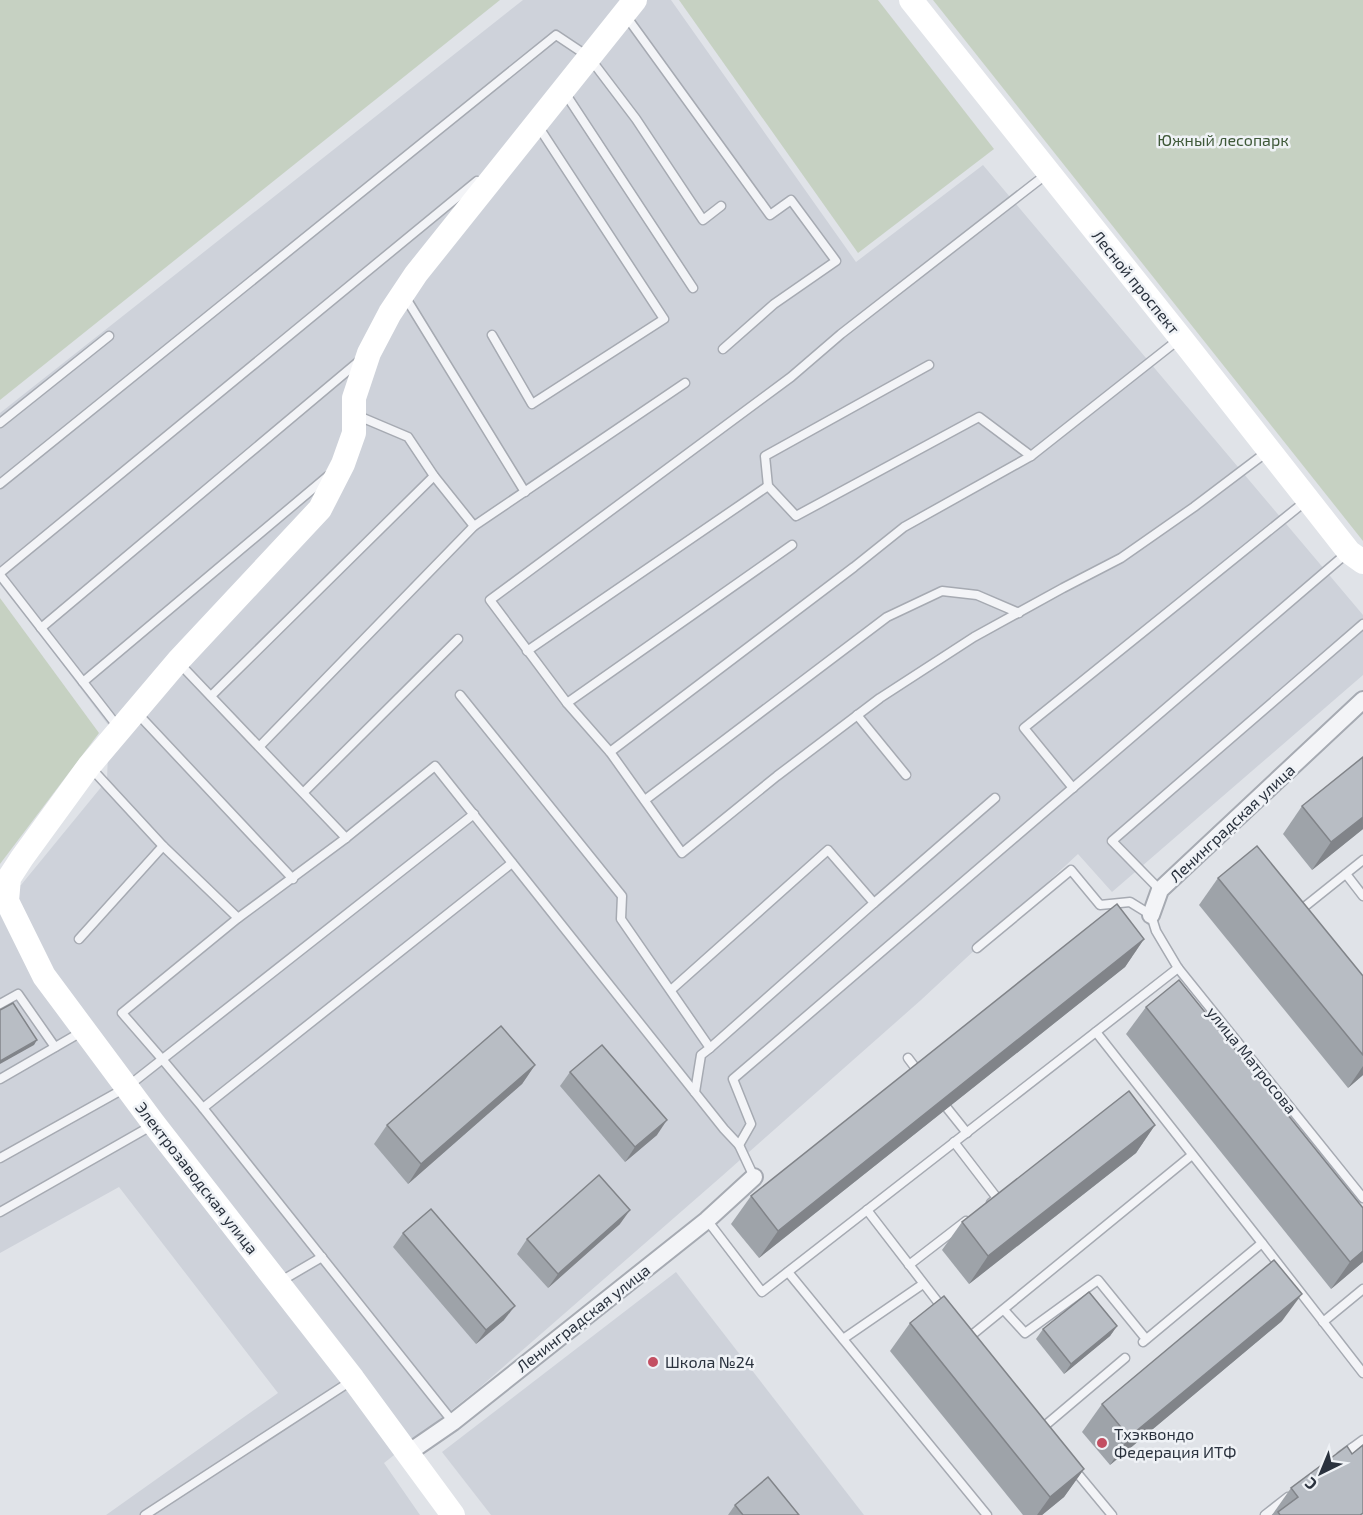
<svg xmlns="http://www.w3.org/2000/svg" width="1363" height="1515" font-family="'Exo 2',sans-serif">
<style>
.built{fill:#ced2da}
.green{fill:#c6d1c2}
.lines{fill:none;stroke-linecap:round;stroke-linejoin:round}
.lane-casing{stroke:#a6aab2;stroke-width:11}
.street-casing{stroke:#a6aab2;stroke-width:20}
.lane{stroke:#f3f4f7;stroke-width:8}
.street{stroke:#f3f4f7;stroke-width:16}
.secondary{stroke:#fff;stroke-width:24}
.wall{fill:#9ea3a9}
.shaded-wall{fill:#818489}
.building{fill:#b8bdc4;stroke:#818489;stroke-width:1.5}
.poi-dot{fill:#c34f62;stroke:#eff2f6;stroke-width:2}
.labels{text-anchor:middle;stroke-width:5;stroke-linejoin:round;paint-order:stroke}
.park-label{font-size:16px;fill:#3f5939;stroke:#eff2f6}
.street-label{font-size:16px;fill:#2a323e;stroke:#eff2f6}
.poi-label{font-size:16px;fill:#2a323e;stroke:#eff2f6;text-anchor:start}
</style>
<rect width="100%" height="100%" fill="#e0e3e8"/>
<g class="built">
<path d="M523 0H671L856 262 983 165 1363 615V675L1112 892 1078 854 921 1000 722 1176 478 1389 384 1463 420 1515H106L278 1393 119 1187 0 1253V888L21 885 107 780 109 726 0 582V413Z"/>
<path d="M676 1272 864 1515H491L442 1452Z"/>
</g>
<g class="green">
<path d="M0 0H500L0 400Z"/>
<path d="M679 0H878L994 149 858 253Z"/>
<path d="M933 0H1363V541Z"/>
<path d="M0 598 99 733 0 864Z"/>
</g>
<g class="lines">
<g class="lane-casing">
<g id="lane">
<path d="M626 16 770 215 791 200 836 261 774 304 723 349"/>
<path d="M565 93 693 288"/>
<path d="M1048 173 841 334 791 377 490 600 567 703 610 752 682 853 777 776 880 698 974 637 1063 588 1121 558 1194 507 1268 451"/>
<path d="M404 295 525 492"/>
<path d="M492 335 532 404 664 319 538 126"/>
<path d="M356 415 408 437 434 476 474 526"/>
<path d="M0 423 109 336"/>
<path d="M0 484 556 35 589 57 636 119 703 220 721 206"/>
<path d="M768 486 765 456 929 365"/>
<path d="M0 573 477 181"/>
<path d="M0 575 118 727"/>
<path d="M41 628 358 362"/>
<path d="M527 651 768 486 796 516 979 417 1031 456"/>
<path d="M179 663 346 838"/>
<path d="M83 682 328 476"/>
<path d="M460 695 622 896 621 919 710 1048 701 1055 695 1092"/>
<path d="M211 696 434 476"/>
<path d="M567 703 792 545"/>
<path d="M137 713 293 879"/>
<path d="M857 715 906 775"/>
<path d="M260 746 474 526 685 383"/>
<path d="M610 752 854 567 904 527 1031 456 1178 340"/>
<path d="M91 768 163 846 238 918"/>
<path d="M1073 788 1024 728 1307 500"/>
<path d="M304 792 458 639"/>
<path d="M645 800 887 617 942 591 977 595 1019 613"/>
<path d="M1346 874 1363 896"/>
<path d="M1160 890 1112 841 1363 624"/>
<path d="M874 903 995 798"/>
<path d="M1298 912 1363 860"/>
<path d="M79 939 163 846"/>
<path d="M977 948 1071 870 1100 905 1130 902 1151 915 1156 931 1178 968 1363 1198"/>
<path d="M671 990 828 850 874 903 710 1048"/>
<path d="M0 1004 18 994 55 1047"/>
<path d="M1096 1032 1262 1243 1363 1373"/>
<path d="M908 1058 920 1074"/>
<path d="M0 1079 83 1031"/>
<path d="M203 1108 512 863"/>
<path d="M947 1108 967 1133"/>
<path d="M954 1142 997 1198 991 1203"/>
<path d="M739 1145 751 1124 733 1079 1347 553"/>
<path d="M0 1158 127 1087 474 814"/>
<path d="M867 1210 944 1310"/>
<path d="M0 1212 151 1126"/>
<path d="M707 1220 762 1292 1178 968"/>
<path d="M909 1265 966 1221"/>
<path d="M788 1272 987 1515"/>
<path d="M281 1281 322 1257"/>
<path d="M1004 1310 1025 1333 1098 1280 1146 1339"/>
<path d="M1323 1322 1363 1289"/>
<path d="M843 1339 923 1284"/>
<path d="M967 1339 1192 1155"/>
<path d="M1143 1342 1262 1243"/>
<path d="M453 1422 203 1108 162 1059 122 1013 238 918 346 838 435 766 724 1129 739 1145 754 1177"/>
<path d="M1041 1429 1125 1358"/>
<path d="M1352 1448 1363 1440"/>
<path d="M1341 1456 1352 1448 1363 1464"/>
<path d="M1073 1468 1112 1515"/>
<path d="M145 1515 351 1381"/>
<path d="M1265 1515 1288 1497"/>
</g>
</g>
<g class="street-casing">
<g id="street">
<path d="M1151 915 1160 890 1363 700"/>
<path d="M408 1453 453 1422 707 1220 754 1177"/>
</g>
</g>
<use href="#lane" class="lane"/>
<use href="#street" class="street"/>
<g class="secondary">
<path d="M911 0 1180 337 1349 552 1363 562"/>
<path d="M453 1515 353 1379 154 1124 44 976 7 901 9 878 22 858 89 766 178 661 320 509 343 464 354 433V398L369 353 390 313 416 274 635 0"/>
</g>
</g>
<g class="wall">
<path d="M1302 806 1363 829 1312 870 1283 834Z"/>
<path d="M1218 878 1363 976V1075L1348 1088 1199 905Z"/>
<path d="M1144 939 1125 967 759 1258 731 1224 751 1196Z"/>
<path d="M1146 1007 1363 1208V1262L1331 1289 1126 1034Z"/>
<path d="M535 1065 522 1084 408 1184 374 1144 387 1125Z"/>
<path d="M570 1072 657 1135 625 1162 560 1086Z"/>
<path d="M1155 1125 1136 1153 969 1284 942 1250 962 1222Z"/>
<path d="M620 1224 548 1288 517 1254 527 1239Z"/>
<path d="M403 1233 504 1320 476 1344 393 1247Z"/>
<path d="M1282 1321 1110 1465 1082 1432 1102 1404Z"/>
<path d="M910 1323 1084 1469 1064 1497 1042 1515H1023L890 1351Z"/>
<path d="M1117 1326 1110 1336 1064 1374 1036 1339 1043 1329Z"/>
<path d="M1291 1488 1363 1515H1272Z"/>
<path d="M735 1505 799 1515H728Z"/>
</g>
<g class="shaded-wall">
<path d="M1363 817V829L1312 870 1331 842Z"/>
<path d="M1144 939 1125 967 759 1258 778 1231Z"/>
<path d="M37 1040 34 1045 0 1064V1061Z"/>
<path d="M535 1065 522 1084 408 1184 421 1164Z"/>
<path d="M1363 1066V1075L1348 1088Z"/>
<path d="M667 1120 657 1135 625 1162 635 1147Z"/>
<path d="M1155 1125 1136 1153 969 1284 988 1256Z"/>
<path d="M630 1210 620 1224 548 1288 558 1274Z"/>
<path d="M1363 1251V1262L1331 1289 1350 1262Z"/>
<path d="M1302 1294 1282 1321 1110 1465 1129 1437Z"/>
<path d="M515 1306 504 1320 476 1344 486 1330Z"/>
<path d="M1117 1326 1110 1336 1064 1374 1071 1364Z"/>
<path d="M1084 1469 1064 1497 1042 1515H1037L1050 1497Z"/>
</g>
<g class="building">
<path d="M1363 757V817L1331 842 1302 806Z"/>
<path d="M1257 846 1363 976V1055L1218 878Z"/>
<path d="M1117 904 1144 939 778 1231 751 1196Z"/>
<path d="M1179 980 1363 1208V1251L1350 1262 1146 1007Z"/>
<path d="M13 1003 37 1040 0 1061V1010Z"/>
<path d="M501 1026 535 1065 421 1164 387 1125Z"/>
<path d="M602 1045 667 1120 635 1147 570 1072Z"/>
<path d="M1129 1091 1155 1125 988 1256 962 1222Z"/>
<path d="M599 1175 630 1210 558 1274 527 1239Z"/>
<path d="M431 1209 515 1306 486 1330 403 1233Z"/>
<path d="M1274 1260 1302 1294 1129 1437 1102 1404Z"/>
<path d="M1089 1292 1117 1326 1071 1364 1043 1329Z"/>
<path d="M944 1296 1084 1469 1050 1497 910 1323Z"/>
<path d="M1363 1445V1513L1360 1515H1280L1278 1512 1298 1497 1291 1488 1347 1446 1352 1454Z"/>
<path d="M768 1477 799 1515H743L735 1505Z"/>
</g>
<g class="poi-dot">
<circle cx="653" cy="1362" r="6"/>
<circle cx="1102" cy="1443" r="6"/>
</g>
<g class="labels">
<g class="park-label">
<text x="1223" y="146">Южный лесопарк</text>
</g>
<g class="street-label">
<text transform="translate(1136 282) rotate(51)" y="6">Лесной проспект</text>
<text transform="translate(1232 823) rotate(-43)" y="6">Ленинградская улица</text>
<text transform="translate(1252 1060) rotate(51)" y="6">улица Матросова</text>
<text transform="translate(197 1178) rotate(52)" y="6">Электрозаводская улица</text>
<text transform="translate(583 1318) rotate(-38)" y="6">Ленинградская улица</text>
</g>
<g class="poi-label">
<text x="665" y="1368">Школа №24</text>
<text x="1114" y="1440">Тхэквондо<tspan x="1114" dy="18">Федерация ИТФ</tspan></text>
</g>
</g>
<g transform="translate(1321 1473) rotate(223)" stroke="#eff2f6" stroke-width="4.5" paint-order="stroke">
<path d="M0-4.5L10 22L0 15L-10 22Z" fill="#2a323e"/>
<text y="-9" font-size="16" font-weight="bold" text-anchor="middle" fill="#2a323e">С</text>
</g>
</svg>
